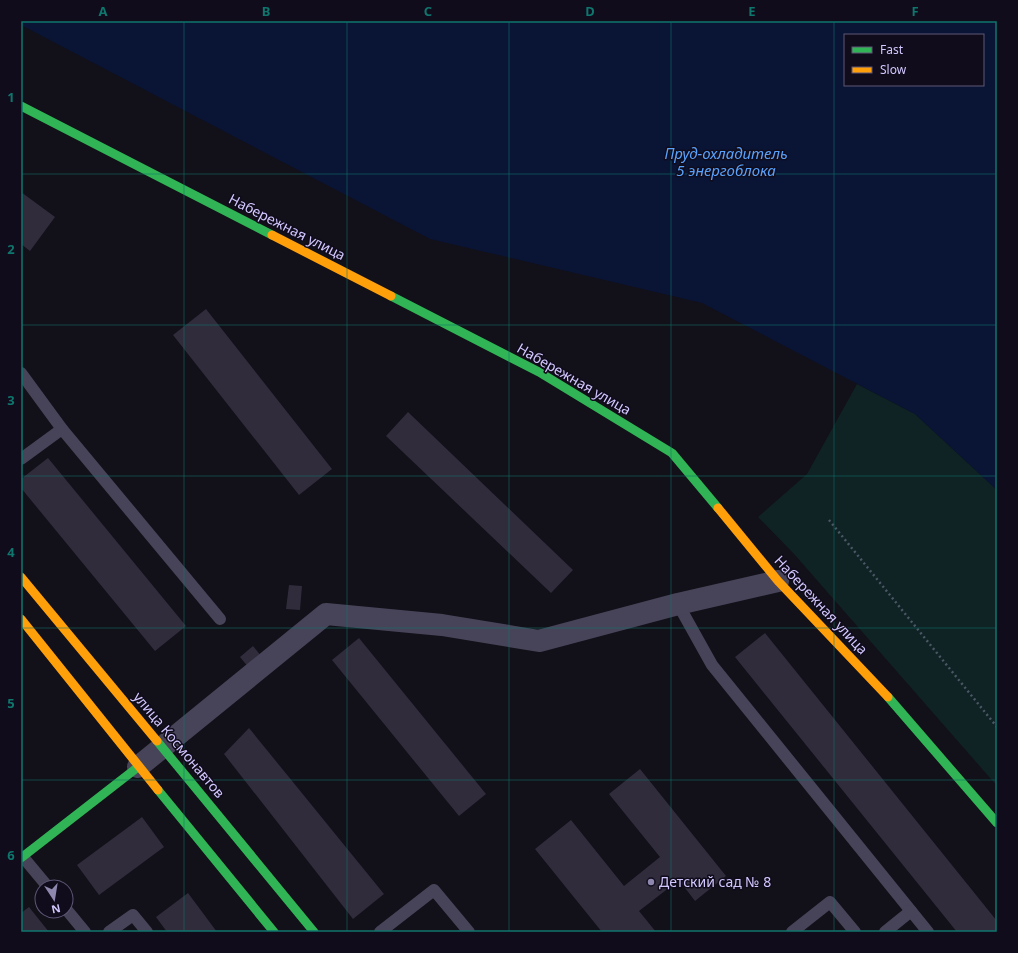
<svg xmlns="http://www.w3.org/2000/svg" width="1018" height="953" font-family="'Noto Sans',sans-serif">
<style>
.green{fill:#0f2224}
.water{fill:#0a1535;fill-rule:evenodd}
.building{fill:#302c3c}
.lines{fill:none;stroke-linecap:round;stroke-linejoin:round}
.path{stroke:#4b5764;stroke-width:2.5;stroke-dasharray:2 3;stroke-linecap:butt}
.lane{stroke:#474459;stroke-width:12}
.street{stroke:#474459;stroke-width:22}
.fast{stroke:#30b455;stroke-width:9}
.slow{stroke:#ff9f0a;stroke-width:9}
.grid{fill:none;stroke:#0f766e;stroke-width:1;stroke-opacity:0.55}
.poi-dot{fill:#8f88ae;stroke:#100c1c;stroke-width:1.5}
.labels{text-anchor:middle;stroke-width:3;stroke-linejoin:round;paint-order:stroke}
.street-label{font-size:14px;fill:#d3c8fe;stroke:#100c1c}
.poi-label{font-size:14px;fill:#d3c8fe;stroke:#100c1c;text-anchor:start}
.water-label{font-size:15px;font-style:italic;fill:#58a2fc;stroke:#100c1c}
.neatline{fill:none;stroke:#0f766e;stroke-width:1.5}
.grid-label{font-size:13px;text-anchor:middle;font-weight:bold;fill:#0f766e}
</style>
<rect width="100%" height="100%" fill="#121018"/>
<path class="green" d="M857 384 915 414 997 490V786L794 554 758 517 807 474Z"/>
<path class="water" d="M21 21H997V490L915 414 702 303 430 239 21 25ZM845 35H983V85H845Z"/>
<g class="building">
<path d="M21 192 55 217 30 251 21 244Z"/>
<path d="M206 309 332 469 299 495 173 335Z"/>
<path d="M408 412 573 570 551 593 386 436Z"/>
<path d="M48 458 186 626 155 651 21 488V479Z"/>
<path d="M289 585 302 586 300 610 286 609Z"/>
<path d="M765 633 997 921V932H957L735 657Z"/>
<path d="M359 638 486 794 459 816 332 660Z"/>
<path d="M253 646 262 657 249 668 240 657Z"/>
<path d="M249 728 384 894 353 919 224 754Z"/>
<path d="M640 769 726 876 695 901 679 880 639 911 656 932H602L535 849 571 820 624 886 660 857 609 794Z"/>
<path d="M142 817 164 847 99 895 77 865Z"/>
<path d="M188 893 217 932H167L156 917Z"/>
<path d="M29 907 49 932H21V913Z"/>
</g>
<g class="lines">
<path class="path" d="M829 520 997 727"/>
<g class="lane">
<path d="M21 373 62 429 220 619"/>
<path d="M21 459 62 429"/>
<path d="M678 604 712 665 928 932"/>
<path d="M23 857 48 887"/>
<path d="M66 909 85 932"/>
<path d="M109 932 133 915 147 932"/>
<path d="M380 932 434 890 469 932"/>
<path d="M792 932 830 902 855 932"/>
<path d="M885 932 911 911"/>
</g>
<path class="street" d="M138 767 326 614 442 625 539 641 678 604 778 581"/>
<g class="fast">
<path d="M21 106 272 235"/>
<path d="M391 296 539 372 672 453 718 508"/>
<path d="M888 697 997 823"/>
<path d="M157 741 314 932"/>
<path d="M158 790 274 932"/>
<path d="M21 858 138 767"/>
</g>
<g class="slow">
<path d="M272 235 391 296"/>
<path d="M718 508 778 581 888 697"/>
<path d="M21 577 157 741"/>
<path d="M21 619 158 790"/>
</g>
</g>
<path class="grid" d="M184 21V932M347 21V932M509 21V932M671 21V932M834 21V932M21 174H997M21 325H997M21 476H997M21 628H997M21 780H997"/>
<circle class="poi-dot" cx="651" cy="882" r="4"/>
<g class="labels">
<g class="street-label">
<text transform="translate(287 227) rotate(27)" y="5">Набережная улица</text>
<text transform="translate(574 379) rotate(30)" y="5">Набережная улица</text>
<text transform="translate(821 605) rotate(47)" y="5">Набережная улица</text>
<text transform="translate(179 745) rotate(50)" y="5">улица Космонавтов</text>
</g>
<g class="poi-label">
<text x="659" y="887">Детский сад № 8</text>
</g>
<g class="water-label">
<text x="726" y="159">Пруд-охладитель<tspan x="726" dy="17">5 энергоблока</tspan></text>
</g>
</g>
<rect width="1018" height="953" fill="none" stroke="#100c1c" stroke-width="44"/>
<rect x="844" y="34" width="140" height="52" fill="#100c1c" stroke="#5e5776"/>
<rect x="852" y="47" width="20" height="6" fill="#30b455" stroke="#5e5776"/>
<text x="880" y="54" font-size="12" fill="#d3c8fe">Fast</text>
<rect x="852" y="67" width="20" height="6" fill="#ff9f0a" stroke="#5e5776"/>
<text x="880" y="74" font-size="12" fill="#d3c8fe">Slow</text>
<g transform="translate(54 899) rotate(168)"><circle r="19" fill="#100c1c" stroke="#5e5776"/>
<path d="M0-3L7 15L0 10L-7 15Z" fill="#8f88ae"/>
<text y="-6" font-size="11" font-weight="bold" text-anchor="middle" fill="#d3c8fe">N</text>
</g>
<rect x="22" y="22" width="974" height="909" class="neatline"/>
<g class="grid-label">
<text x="103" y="16">A</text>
<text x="266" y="16">B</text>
<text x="428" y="16">C</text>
<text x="590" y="16">D</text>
<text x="752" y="16">E</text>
<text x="915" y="16">F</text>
<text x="11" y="102">1</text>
<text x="11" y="254">2</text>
<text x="11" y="405">3</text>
<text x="11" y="557">4</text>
<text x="11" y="708">5</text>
<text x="11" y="860">6</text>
</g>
</svg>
